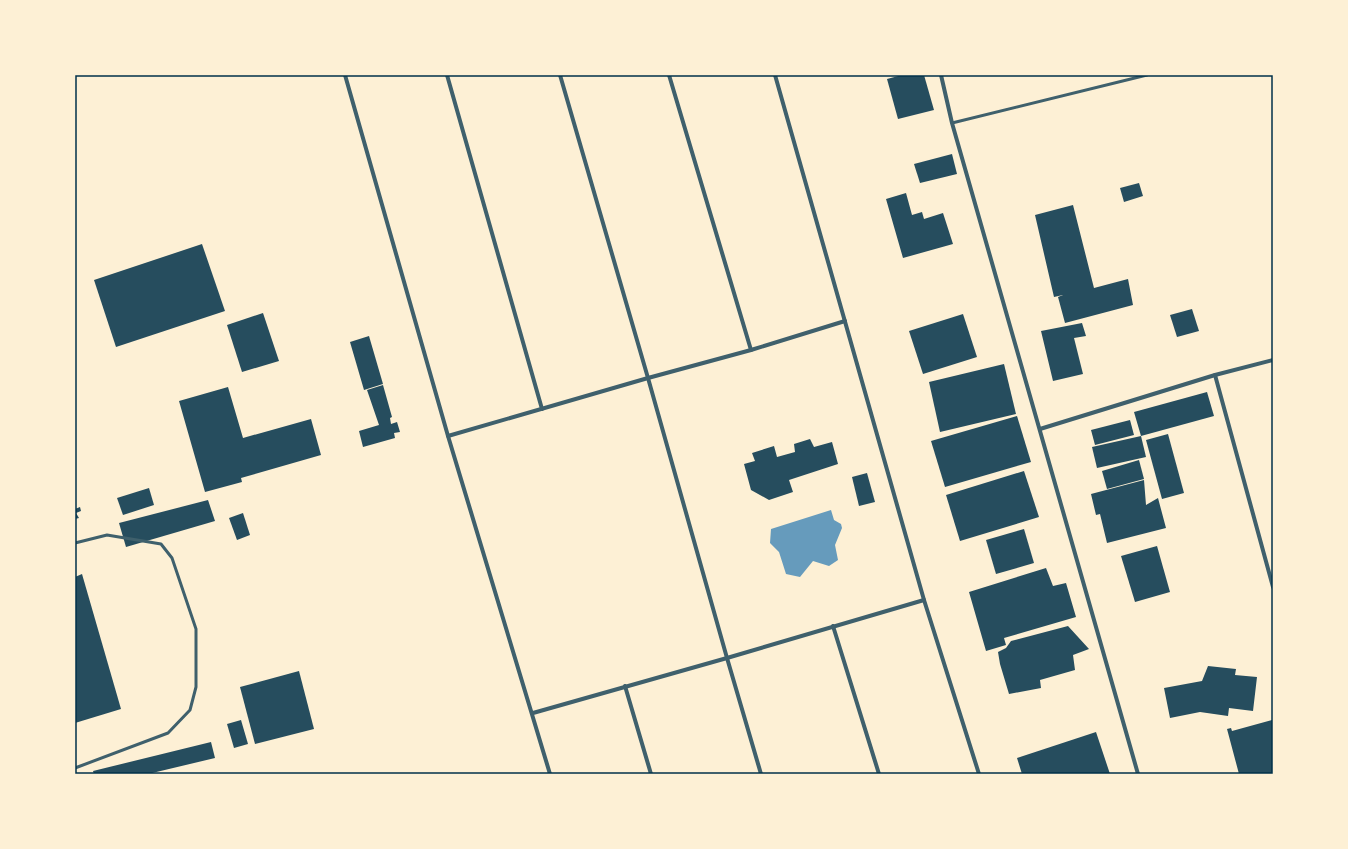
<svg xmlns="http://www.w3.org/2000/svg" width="1348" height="849" font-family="Poppins,sans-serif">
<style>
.water{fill:#669bbc}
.building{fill:#264d5e}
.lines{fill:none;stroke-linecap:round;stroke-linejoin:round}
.service{stroke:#3f606c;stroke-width:3}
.minor{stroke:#3f606c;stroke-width:4}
.neatline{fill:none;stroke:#003049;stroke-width:1.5}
</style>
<rect width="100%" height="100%" fill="#fdf0d5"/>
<path class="water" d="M831 510 834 520 841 524 842 528 835 545 838 560 829 566 813 561 800 577 786 574 779 552 770 543 771 529Z"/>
<g class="building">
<path d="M902 75H924L934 110 898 119 887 79Z"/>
<path d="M952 154 957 174 920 183 914 164Z"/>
<path d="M1139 183 1143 196 1124 202 1120 188Z"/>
<path d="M906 193 912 215 922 212 924 219 943 213 953 244 903 258 886 199Z"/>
<path d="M1073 205 1094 288 1128 279 1133 305 1065 323 1058 297 1063 295 1054 297 1035 215Z"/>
<path d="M202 244 225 311 116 347 94 280Z"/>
<path d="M1192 309 1199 331 1177 337 1170 315Z"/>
<path d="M263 313 279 361 242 372 227 325Z"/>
<path d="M963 314 977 357 923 374 909 331Z"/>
<path d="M1082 323 1086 336 1074 338 1083 374 1053 381 1041 331Z"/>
<path d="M369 336 383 384 364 390 350 342Z"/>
<path d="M1004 364 1016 414 940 432 929 382Z"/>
<path d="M383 385 392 417 390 418 391 424 397 422 400 432 394 433 395 438 363 447 359 431 379 425 367 390Z"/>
<path d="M228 387 243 438 311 419 321 455 241 478 242 482 205 492 179 401Z"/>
<path d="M1207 392 1214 416 1141 436 1134 412Z"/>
<path d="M1017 416 1031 462 945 487 931 441Z"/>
<path d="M1130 420 1134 435 1095 445 1091 430Z"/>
<path d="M1168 434 1184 493 1162 499 1146 440Z"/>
<path d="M1141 436 1146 457 1097 468 1092 447Z"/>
<path d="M810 439 814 447 832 442 838 464 789 480 793 492 769 500 751 490 744 464 755 461 752 453 774 446 777 457 795 452 794 444Z"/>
<path d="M1139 460 1144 479 1107 489 1102 471Z"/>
<path d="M1024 471 1039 517 960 541 946 495Z"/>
<path d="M867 473 875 502 859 506 852 477Z"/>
<path d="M1144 480 1146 505 1158 498 1166 528 1107 543 1100 514 1096 515 1091 494Z"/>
<path d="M149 488 154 505 123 515 117 498Z"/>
<path d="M208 500 215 521 126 547 119 523Z"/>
<path d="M80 507 81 511 76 513 79 518 75 519V509Z"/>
<path d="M243 513 250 535 237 540 229 518Z"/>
<path d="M1024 529 1034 563 996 574 986 540Z"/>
<path d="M1157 546 1170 592 1135 602 1121 556Z"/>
<path d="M1046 568 1053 586 1066 583 1076 617 1004 638 1006 645 986 651 969 592Z"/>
<path d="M82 574 121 709 75 723V577Z"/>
<path d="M1068 626 1089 649 1073 655 1075 670 1040 680 1041 688 1009 694 1000 664 998 652 1006 648 1011 641Z"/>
<path d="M1208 666 1236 669 1235 675 1257 677 1253 711 1229 708 1228 716 1200 712 1170 718 1164 688 1202 681Z"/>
<path d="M299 671 314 729 255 744 240 687Z"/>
<path d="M241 720 248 744 234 748 227 724Z"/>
<path d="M1272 720 1273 725V774H1239L1227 729 1231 728 1232 731Z"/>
<path d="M1096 732 1110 774H1022L1017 758Z"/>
<path d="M211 742 215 758 148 774H94L93 771Z"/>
</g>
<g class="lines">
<g class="service">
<path d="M952 123 1147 75"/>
<path d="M75 543 107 535 161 544 172 558 196 629V687L190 710 168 733 75 768"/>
</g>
<g class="minor">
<path d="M345 75 448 436 550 774"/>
<path d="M447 75 542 409"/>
<path d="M560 75 648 378 727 658 761 774"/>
<path d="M669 75 751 350"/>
<path d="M775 75 924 600 979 774"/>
<path d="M941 75 952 123 1138 774"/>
<path d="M1215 375 1273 587"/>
<path d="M1040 429 1215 375 1273 360"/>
<path d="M448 436 648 378 751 350 845 321"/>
<path d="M833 626 879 774"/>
<path d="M625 686 651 774"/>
<path d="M533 713 727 658 924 600"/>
</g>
</g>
<rect width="1348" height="849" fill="none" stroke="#fdf0d5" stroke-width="152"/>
<rect x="76" y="76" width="1196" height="697" class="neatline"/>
</svg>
